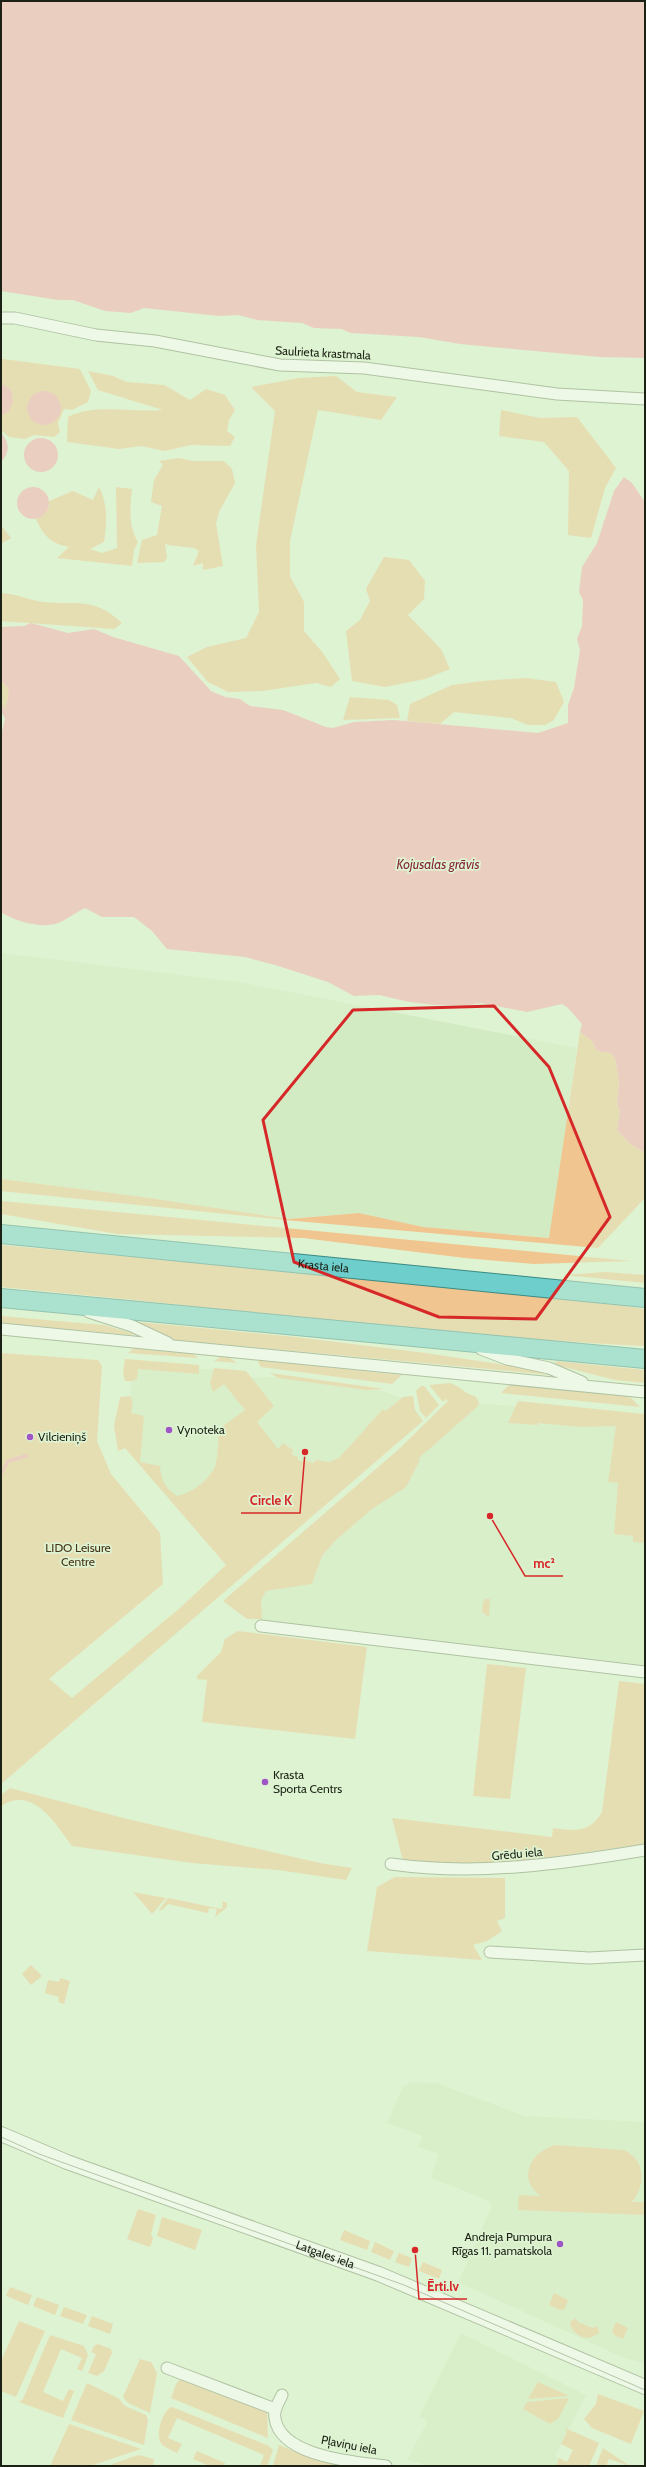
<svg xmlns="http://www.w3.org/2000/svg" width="646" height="2467" font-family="Cabin,sans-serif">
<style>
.built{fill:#d3ebc2}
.green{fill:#f0c58f;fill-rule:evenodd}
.water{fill:#f8a4ad}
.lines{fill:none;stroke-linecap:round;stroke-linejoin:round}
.stream{stroke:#f8a4ad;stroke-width:3.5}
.minor-casing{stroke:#77896a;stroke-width:13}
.tertiary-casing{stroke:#77896a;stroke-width:16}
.trunk-casing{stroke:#3a8a84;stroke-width:20}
.minor{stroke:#fff;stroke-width:11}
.tertiary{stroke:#fff;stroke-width:14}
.trunk{stroke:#6ececc;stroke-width:18}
.tram{stroke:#818f77;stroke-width:1}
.marked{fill:none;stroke:#d62828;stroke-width:3;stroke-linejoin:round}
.poi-dot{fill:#a055c7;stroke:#def3d1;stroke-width:1.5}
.labels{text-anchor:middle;stroke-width:3.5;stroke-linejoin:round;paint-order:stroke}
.street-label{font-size:12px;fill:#1b2215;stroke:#def3d1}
.poi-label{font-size:12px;fill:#1b2215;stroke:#def3d1;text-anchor:start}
.park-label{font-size:12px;fill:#473216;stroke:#def3d1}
.water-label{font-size:13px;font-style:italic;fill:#85263a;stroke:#def3d1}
.leader{fill:none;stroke:#d62828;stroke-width:1.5}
.callout-dot{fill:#d62828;stroke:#def3d1;stroke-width:1.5}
.callout-label{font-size:13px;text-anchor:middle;font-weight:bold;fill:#d62828;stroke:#def3d1;stroke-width:3.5;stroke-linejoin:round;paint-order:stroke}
</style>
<rect width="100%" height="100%" fill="#def3d1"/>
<g class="built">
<path d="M1 953 239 982 577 1048 550 1238 423 1227 359 1213 289 1219 136 1196 1 1179Z"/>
<path d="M132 1363 216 1370 223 1378 273 1377 379 1390 406 1399 340 1466 218 1470 178 1509 138 1462 130 1416Z"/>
<path d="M474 1403 638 1416 645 1538V1665L263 1622 248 1597Z"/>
<path d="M412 2082 437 2083 525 2116 645 2122V2364L622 2357 458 2282 492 2206 485 2199 434 2179 431 2175 439 2154 418 2147 422 2136 387 2123 403 2086Z"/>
<path d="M461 2333 586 2395 555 2456 559 2458 556 2466H430L407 2460 428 2421 419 2417Z"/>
</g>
<g class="green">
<path d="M3 359 80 369 91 391 88 402 72 410 64 409 58 423 60 432 54 437 34 435 25 439 9 437 1 430V416L3 415 1 360ZM50 393 58 399 59 415 52 423 40 425Z"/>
<path d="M88 371 113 376 127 382 164 385 190 400 206 389 225 395 235 410 229 420 227 431 235 437 230 446 191 445 165 451 141 446 119 449 67 442 68 417C95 403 133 413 163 410L98 390Z"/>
<path d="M336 376 357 392 397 397 381 420 318 410 290 541V576L304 602V631L323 653 340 679 331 687 316 683 262 691 228 692 208 682 187 657 207 647 246 638 259 612 256 545 275 411 251 387 299 378Z"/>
<path d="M501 410 540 418 577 417 616 468 605 488 591 538 568 535 569 471 544 442 499 436Z"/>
<path d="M179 458 193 461H224L232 469 235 483 219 512 216 523 223 566 203 570V563L193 566 199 551 194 548 168 545 165 543 167 558 164 562 137 563 142 540 157 535 162 506 151 502 154 480 163 465 159 461Z"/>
<path d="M99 487C108 504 107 523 104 542L90 549 102 553 117 548 116 487 132 489C130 507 128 526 138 542L134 550 132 566 57 558 69 547C51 544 43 535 36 519 44 515 49 511 49 501L73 491 93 500Z"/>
<path d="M1 525 11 538 1 544Z"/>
<path d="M384 557 409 560 425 581 424 599 408 615 441 649 450 669 425 679 385 687 352 681 346 631 360 620 370 601 366 589Z"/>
<path d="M1 593C16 594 24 598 37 601 74 607 91 594 122 623L114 629 1 621Z"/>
<path d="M526 678 556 682 564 702 554 720 545 725H528L511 718 454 712 440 724 407 721 410 704 452 685 482 681Z"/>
<path d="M1 682C15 688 7 699 5 710L1 701Z"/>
<path d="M350 697 389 700 397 705 400 718 343 720Z"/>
<path d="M580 1032 592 1041 597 1051 610 1053 615 1058 619 1081 617 1104 620 1111 617 1130 630 1144 645 1153V1198L598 1248 285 1220 1 1191V1179L136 1196 289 1219 359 1213 423 1227 549 1238Z"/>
<path d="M1 1201 631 1261 534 1264 465 1258 303 1238 117 1234 1 1214Z"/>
<path d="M1 1245 539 1294 645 1309V1346C430 1335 216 1307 1 1287Z"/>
<path d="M605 1272 645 1275V1283L564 1275Z"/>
<path d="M1 1316 104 1325 134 1334 131 1335 1 1323Z"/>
<path d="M138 1322 295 1337 426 1353 519 1367 552 1375 176 1340Z"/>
<path d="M134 1348 193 1354 198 1358 128 1353Z"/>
<path d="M1 1353 98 1360 102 1366 97 1441 111 1474 160 1533 163 1584 49 1679 72 1698 181 1607 226 1565 125 1448 118 1451 114 1426 120 1397 130 1396 133 1402 131 1413 144 1416 140 1462 160 1466C161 1480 165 1488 177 1496 192 1493 206 1482 214 1469 218 1463 218 1438 219 1429L245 1410 224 1384 213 1392 210 1383 214 1368 246 1371 274 1406 257 1422 278 1449 283 1443 293 1450 292 1455 298 1457V1460L304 1462 305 1460 313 1463 316 1460 329 1462 339 1458 383 1409 386 1411 403 1397 413 1396 415 1410 423 1421 1 1784Z"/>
<path d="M222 1356H227L237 1363 214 1361Z"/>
<path d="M125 1359 199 1365V1374L138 1369 137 1379 132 1381H125L123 1373Z"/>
<path d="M259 1360 402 1375 392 1384 261 1367 258 1362Z"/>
<path d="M555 1361 645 1370V1383L615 1380 556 1365Z"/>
<path d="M270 1373 384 1389 366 1390 278 1378Z"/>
<path d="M450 1383C461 1386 465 1395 475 1396L479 1402 478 1406 419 1458 420 1460 406 1487 372 1509 336 1540 322 1556 312 1584 266 1591 261 1600 262 1619H247L223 1601 398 1450 448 1401 446 1399 443 1402 429 1385Z"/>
<path d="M512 1385 625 1396 631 1398 640 1407 501 1393 508 1386Z"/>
<path d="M421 1386H424L439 1405 426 1418 420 1411 416 1391Z"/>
<path d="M518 1401 644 1414 645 1543 633 1542V1536L614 1534 618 1483 608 1482 616 1426 580 1427 538 1423V1425L508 1423Z"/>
<path d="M486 1599H490L489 1617 482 1612 483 1602Z"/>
<path d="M238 1631 367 1647 355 1739 202 1722 207 1680 197 1679V1676L221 1652 225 1639Z"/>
<path d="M487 1664 526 1668 510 1799 473 1796Z"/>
<path d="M619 1681 645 1684V1844L495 1865 403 1861 392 1818 552 1837 553 1828C575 1831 590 1833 602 1812Z"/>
<path d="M10 1788 127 1819 320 1863 352 1868 346 1880 278 1870 192 1863 72 1846C55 1823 33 1785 1 1806V1795Z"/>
<path d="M395 1877 505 1878V1918L497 1921 502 1931 487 1941 473 1945 482 1960 367 1951 377 1887Z"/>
<path d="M133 1892 166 1898 152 1914Z"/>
<path d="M168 1898 222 1909 223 1901 227 1903V1907L215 1917 217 1909 209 1908 208 1913 168 1904 162 1910H159Z"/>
<path d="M31 1965 42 1976 31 1985 22 1974Z"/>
<path d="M60 1978 70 1981 64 2004 58 2002 59 1997 45 1993 48 1980 59 1982Z"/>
<path d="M556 2145 624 2150C646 2160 646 2186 632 2202H645V2215L518 2210 519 2195 541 2196C516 2179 531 2151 556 2145Z"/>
<path d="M138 2209 156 2215 151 2233 153 2239 150 2247 127 2239Z"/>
<path d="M162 2217 202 2230 195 2250 157 2236Z"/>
<path d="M344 2230 370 2241 367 2250 340 2240Z"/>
<path d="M375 2242 394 2251 390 2260 371 2252Z"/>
<path d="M399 2253 412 2258 409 2267 395 2262Z"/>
<path d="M423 2262 442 2270 439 2279 419 2271Z"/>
<path d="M10 2287 32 2295 28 2305 6 2296Z"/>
<path d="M554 2293 568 2300 565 2309 560 2310 549 2305Z"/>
<path d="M37 2297 59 2305 55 2315 33 2306Z"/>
<path d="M64 2307 87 2315 83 2324 60 2316Z"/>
<path d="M92 2316 113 2324 110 2334 88 2326Z"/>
<path d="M576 2318 578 2322 593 2328 595 2326 598 2328 599 2333 590 2338C580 2338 571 2332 570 2322Z"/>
<path d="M19 2321 45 2331 16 2397 1 2391V2361Z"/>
<path d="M616 2322 628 2328 623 2339 614 2335 612 2331Z"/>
<path d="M50 2335 84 2346 88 2355 82 2371 77 2369 82 2358 61 2349 43 2392 63 2401 69 2389 74 2391 63 2418 19 2402 23 2399Z"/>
<path d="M98 2344 111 2349 112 2353 104 2371 97 2376 88 2373 96 2354 91 2352 94 2346Z"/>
<path d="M140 2359 151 2362 157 2373 150 2413 128 2403 123 2397Z"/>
<path d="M182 2377 267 2410 268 2438 171 2398 176 2384Z"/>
<path d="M538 2382 567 2395 569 2396 528 2399Z"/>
<path d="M87 2383 118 2398 125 2406 146 2415 148 2420 144 2445 71 2420Z"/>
<path d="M598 2394 644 2411 631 2444 592 2428 584 2419 596 2404Z"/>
<path d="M569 2398 558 2419 550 2424 523 2409 527 2402Z"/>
<path d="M172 2407 269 2446 273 2450 267 2466H260L264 2455 177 2418 168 2438 182 2444 177 2453C172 2450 164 2448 161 2443 155 2434 163 2409 172 2407Z"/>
<path d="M69 2424 141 2449 90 2466H50Z"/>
<path d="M565 2428 599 2443 589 2466H556L559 2458 567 2462 573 2450 561 2444 567 2432Z"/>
<path d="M279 2445 318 2461 360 2466H273Z"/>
<path d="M603 2448 630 2466 609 2459 606 2466H596Z"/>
<path d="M197 2451 225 2463 224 2466H210L193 2459Z"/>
<path d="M138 2455 154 2459 153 2466H107Z"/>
</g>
<g class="water">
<path d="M1 1H645V358L600 357 460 344 419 337 351 333 341 329 314 328 302 323 257 320 238 315 219 316 144 308 131 313 105 311 73 300H58L1 291Z"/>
<path d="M1 383 11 390C15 401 12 411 1 416Z"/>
<circle cx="44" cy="408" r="17"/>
<path d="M1 433C10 442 10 453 1 462Z"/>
<circle cx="41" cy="455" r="17"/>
<path d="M624 477 632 483 645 502V1153L630 1144 617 1130 620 1111 617 1104 619 1081 615 1058 610 1053 597 1051 592 1041 580 1032 582 1024 568 1008 562 1004 527 1012 481 1003 469 1005H435L409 1002 379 995 354 996 328 982 275 965 245 957 167 949 152 931 134 917H102L85 908C76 912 64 922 55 924 39 928 14 921 1 912V735L5 719 3 714 1 717V701L5 709C7 699 14 688 1 682V627L24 626 31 623 68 633 94 629 113 637 179 656 211 691 225 697 240 699 250 706 283 710 326 727 333 728 354 722 394 720 538 733 568 723V705L574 688 580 650 577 639 582 626 583 600 579 592 582 567 597 543 614 491Z"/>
<circle cx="33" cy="503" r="16"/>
</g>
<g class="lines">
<path class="stream" d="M1 1474 8 1461 26 1456"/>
<g class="minor-casing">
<g id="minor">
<path d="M1 318H15L96 335 155 341 280 365 364 368 557 394 645 399"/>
<path d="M89 1312 132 1326 168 1343"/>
<path d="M1 1329 645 1392"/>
<path d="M481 1349 507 1359 549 1368 582 1382"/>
<path d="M261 1626 645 1672"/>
<path d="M391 1864C476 1876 561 1864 645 1850"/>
<path d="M490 1952 589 1958 645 1955"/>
<path d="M167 2368 275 2409"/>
<path d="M282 2395C279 2402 273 2410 275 2418 280 2457 356 2462 386 2466"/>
</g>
</g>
<g class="tertiary-casing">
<g id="tertiary">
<path id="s1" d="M1 2134 67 2162 379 2274 645 2387"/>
</g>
</g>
<g class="trunk-casing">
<g id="trunk">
<path id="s2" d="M1 1234 645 1298"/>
<path d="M1 1298 645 1359"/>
</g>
</g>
<use href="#minor" class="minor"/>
<use href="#tertiary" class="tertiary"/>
<use href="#trunk" class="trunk"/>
<path class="tram" d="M1 2137 39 2154 404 2285 645 2390"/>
</g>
<path d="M0 0H646V2467H0ZM494 1006 549 1067 610 1217 536 1319 439 1317 294 1262 263 1120 353 1010Z" fill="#def3d1" fill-opacity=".55" fill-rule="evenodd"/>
<path class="marked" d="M494 1006 549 1067 610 1217 536 1319 439 1317 294 1262 263 1120 353 1010Z"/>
<g class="poi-dot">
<circle cx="169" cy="1430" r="4"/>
<circle cx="30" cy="1437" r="4"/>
<circle cx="265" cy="1782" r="4"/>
<circle cx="560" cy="2244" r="4"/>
</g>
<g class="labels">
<g class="street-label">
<text transform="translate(323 353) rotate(3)" y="4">Saulrieta krastmala</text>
<text dy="4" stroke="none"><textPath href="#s2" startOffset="324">Krasta iela</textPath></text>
<text transform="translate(517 1854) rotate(-5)" y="4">Grēdu iela</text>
<text dy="4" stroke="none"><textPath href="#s1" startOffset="346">Latgales iela</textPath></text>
<text transform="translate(349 2445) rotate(11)" y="4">Pļaviņu iela</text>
</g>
<g class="poi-label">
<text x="177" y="1434">Vynoteka</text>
<text x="38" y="1441">Vilcieniņš</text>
<text x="273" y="1779">Krasta<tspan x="273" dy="14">Sporta Centrs</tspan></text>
<text x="552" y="2241" text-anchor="end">Andreja Pumpura<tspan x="552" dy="14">Rīgas 11. pamatskola</tspan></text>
</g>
<g class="park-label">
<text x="78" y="1552">LIDO Leisure<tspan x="78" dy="14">Centre</tspan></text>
</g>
<g class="water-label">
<text x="438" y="869">Kojusalas grāvis</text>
</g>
</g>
<path class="leader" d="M305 1452L300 1513H241M490 1516L525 1576H563M415 2250L419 2299H467"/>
<g class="callout-dot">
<circle cx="305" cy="1452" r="4"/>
<circle cx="490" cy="1516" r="4"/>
<circle cx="415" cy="2250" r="4"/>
</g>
<g class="callout-label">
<text x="271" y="1505">Circle K</text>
<text x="544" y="1568">mc²</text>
<text x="443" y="2291">Ērti.lv</text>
</g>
<rect width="646" height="2467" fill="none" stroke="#1b2215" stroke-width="4"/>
</svg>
